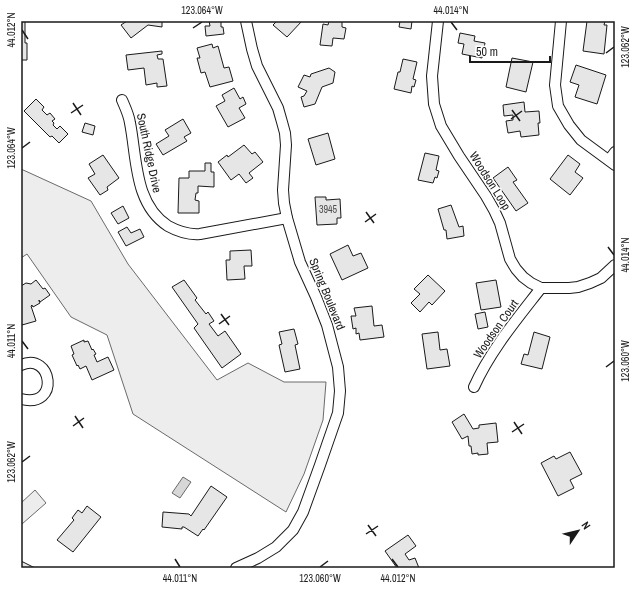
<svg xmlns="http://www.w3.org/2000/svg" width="636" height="589" font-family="'Archivo Narrow',sans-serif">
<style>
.green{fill:#ededed;stroke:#6a6a6a}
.water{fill:#d7d7d7;stroke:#6a6a6a}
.building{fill:#e6e6e6;stroke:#1a1a1a}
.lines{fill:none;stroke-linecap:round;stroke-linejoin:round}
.minor-casing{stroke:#1a1a1a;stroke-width:12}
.minor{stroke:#fff;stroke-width:10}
.ticks{fill:none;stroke:#1a1a1a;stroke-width:1.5}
.labels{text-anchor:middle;stroke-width:3;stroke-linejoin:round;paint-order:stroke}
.number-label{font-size:10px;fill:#4d4d4d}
.street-label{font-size:12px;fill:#1a1a1a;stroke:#fff}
.neatline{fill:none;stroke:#1a1a1a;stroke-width:1.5}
.ticks-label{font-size:10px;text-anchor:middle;fill:#1a1a1a}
</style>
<rect width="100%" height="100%" fill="#fff"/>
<g class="green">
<path d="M21 169 91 201 128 264 217 380 248 363 284 382H326L323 420 304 474 286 512 133 414 107 335 71 317 27 254 21 258Z"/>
<path d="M35 490 46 503 22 524 21 523V503Z"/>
</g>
<path class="water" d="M183 477 191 482 180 498 172 493Z"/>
<g class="building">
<path d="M21 21H25V43H27V60H21Z"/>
<path d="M127 21H162V27L148 25 131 38 121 25Z"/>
<path d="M209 21H221V27H223L224 34 206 36 205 26H210Z"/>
<path d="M277 21H302L287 37 273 25Z"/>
<path d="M329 21H342V27L346 28 344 39 333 38 332 46 320 45 323 24 328 25Z"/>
<path d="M400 21H412L411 29 399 27Z"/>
<path d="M587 21H605L604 25H607L604 54 583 51Z"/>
<path d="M460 33 475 36 474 41 485 43 482 58 462 54 464 44 458 43Z"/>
<path d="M212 44 213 48 218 46 224 68 229 67 233 81 210 87 205 72 201 73 197 58H200L197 48Z"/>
<path d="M162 51V54L157 55 158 59H163L167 86 157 87V83L146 85 144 68 128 70 126 55Z"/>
<path d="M512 58 533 62 526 92 506 87Z"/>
<path d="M403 59 417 62 413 79 416 80 414 87 412 86 411 93 394 89 398 72H400Z"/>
<path d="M576 65 606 75 597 104 575 97 579 85 570 82Z"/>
<path d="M329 68 335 72 333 83 322 87 315 104 304 107 301 97 304 96 307 91 298 87 304 75 310 77 311 74Z"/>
<path d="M234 88 240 99 243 97 246 104 239 108 245 118 228 127 216 106 225 101 222 95Z"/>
<path d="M36 99 44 107 42 110 47 115 50 113 55 119 52 121 54 123 53 125 57 129 60 126 68 134 59 143 52 136 50 137 24 111Z"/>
<path d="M524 102 525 112 539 111 540 123H538L539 135 521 137 520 131 508 133 506 121 513 120V115L504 116 503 105Z"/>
<path d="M183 119 191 133 184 137 187 141 163 155 156 144 169 136 165 130Z"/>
<path d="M85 123 95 126 93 135 82 132Z"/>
<path d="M328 133 335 159 316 165 308 139Z"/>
<path d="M244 145 252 154 255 152 263 162 249 173 253 178 246 183 239 174 231 180 218 162 227 155 228 157Z"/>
<path d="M425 153 439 156 436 170 439 171 437 178 435 177 433 183 418 180Z"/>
<path d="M103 155 119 178 107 187 108 190 100 195 88 178 95 174 89 164Z"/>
<path d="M568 155 580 164 575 172 583 178 570 195 550 179Z"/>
<path d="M205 163H211V172H214V187L198 186V193H196L195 200 199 201V213H178L179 178H189V171H205Z"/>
<path d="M508 167 517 180 513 182 528 203 516 211 493 178Z"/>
<path d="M315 197H326V200L340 199 341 218H337V224L317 225Z"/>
<path d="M451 205 459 227 463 226 464 236 447 239 446 230H444L438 209Z"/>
<path d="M123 206 129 218 118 224 111 213Z"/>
<path d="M127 227 131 233 140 229 144 237 126 246 118 232Z"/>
<path d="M348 245 353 256 361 253 368 268 342 280 330 254Z"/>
<path d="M251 250 252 266H244L245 279 227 280 226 260H230V251Z"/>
<path d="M428 275 445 291 432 305 429 302 420 312 411 303 420 294 414 289Z"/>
<path d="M36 280 43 289 45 288 50 295 40 302 39 300V301L40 303 33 307 32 305 31 306 36 321 22 325 21 321V286L26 283 31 284Z"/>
<path d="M184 280 197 298 195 300 206 314 208 312 214 321 209 324 218 336 225 331 241 354 222 368 194 328 198 324 172 287Z"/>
<path d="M496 280 501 307 481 310 476 283Z"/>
<path d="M372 306 374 326 382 325 384 337 360 340 359 333 356 334V328L353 329 351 316H356L354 308Z"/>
<path d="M485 312 488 327 478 329 475 314Z"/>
<path d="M294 329 298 344 295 345 300 369 285 372 279 345 282 344 279 332Z"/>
<path d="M438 332 440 350 447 349 450 366 427 369 422 334Z"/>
<path d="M534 332 550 337 542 369 521 364 524 354 528 355Z"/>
<path d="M84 340V342L88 341 92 350 93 349 96 354 94 355 97 362 108 357 114 370 92 380 86 366 80 369 78 365 77 366 72 355 74 354 71 346Z"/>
<path d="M464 414 473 429 479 428V425L496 423 498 442 487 443 488 454 478 455V453L472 454 471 446H469L468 436 462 439 452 422Z"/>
<path d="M570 452 582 474 570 480 574 488 558 496 541 463 554 456 556 459Z"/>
<path d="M211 486 227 497 204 530 203 529 198 536 184 527H182V529L162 527 163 512 189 514 191 516Z"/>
<path d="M87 506 101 517 73 552 57 540 74 520 72 518 78 510 82 513Z"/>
<path d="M408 535 416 546 405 554 409 560 415 558 419 568H396H397L385 551Z"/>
<path d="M21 561 35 568H21Z"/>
</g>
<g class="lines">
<g class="minor-casing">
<g id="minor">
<path d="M438 21 432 76 434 104 441 126 459 156 486 196 494 210 500 223 510 259 516 269 523 277 531 283 541 288H569L578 287 590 283 601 278 615 265"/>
<path d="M561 21 555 85 558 106 569 125 581 140 615 165"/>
<path d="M122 100C125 107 129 115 130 123 137 158 134 204 168 226 179 232 188 235 200 234L287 218"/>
<path d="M609 160 615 152"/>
<path d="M21 365C52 351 61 409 21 399"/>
<path d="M474 387C490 351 517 319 541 288"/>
<path d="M236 568 258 558 276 547 293 530 303 512 320 465 338 413 340 391 338 367 327 325 316 297 300 262 287 218 284 203 283 190 286 145 285 133 282 122 278 108 257 66 252 49 246 21"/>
</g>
</g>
<use href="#minor" class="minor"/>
</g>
<path class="ticks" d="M451 22 457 30M193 28 202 22M22 30 28 39M606 53 614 47M73 103 81 115M512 110 520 121M71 113 83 105M511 119 522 111M22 148 30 142M366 212 374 223M365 222 376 214M608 247 614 255M221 314 229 325M219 324 230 316M22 341 28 349M606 367 614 361M75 416 83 428M514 422 522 434M73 426 84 418M512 432 524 424M22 462 30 456M368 525 376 536M366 534 378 526M175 559 180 567M392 559 398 567M320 567 328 561"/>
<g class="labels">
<g class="number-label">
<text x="328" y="213">3945</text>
</g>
<g class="street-label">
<text transform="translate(149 153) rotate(78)" y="4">South Ridge Drive</text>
<text transform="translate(490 181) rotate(58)" y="4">Woodson Loop</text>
<text transform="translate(327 294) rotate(68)" y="4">Spring Boulevard</text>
<text transform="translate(496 329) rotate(-55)" y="4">Woodson Court</text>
</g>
</g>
<rect width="636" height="589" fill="none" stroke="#ffffff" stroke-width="44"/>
<g transform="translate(578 531) rotate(55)" stroke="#ffffff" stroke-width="3" paint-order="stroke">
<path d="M0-3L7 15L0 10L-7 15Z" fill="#1a1a1a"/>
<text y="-6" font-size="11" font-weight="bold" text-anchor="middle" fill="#1a1a1a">N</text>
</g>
<path d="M470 56v6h80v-6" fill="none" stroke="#1a1a1a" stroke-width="2"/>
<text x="476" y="56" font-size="12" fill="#1a1a1a" stroke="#ffffff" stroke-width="3" paint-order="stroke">50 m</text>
<rect x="22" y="22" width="592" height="545" class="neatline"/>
<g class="ticks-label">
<text x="202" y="14">123.064°W</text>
<text x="451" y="14">44.014°N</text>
<text transform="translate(11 30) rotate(-90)" y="4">44.012°N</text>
<text transform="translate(625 47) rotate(-90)" y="4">123.062°W</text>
<text transform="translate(11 148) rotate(-90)" y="4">123.064°W</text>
<text transform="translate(625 255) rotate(-90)" y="4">44.014°N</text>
<text transform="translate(11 341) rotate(-90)" y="4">44.011°N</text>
<text transform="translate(625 361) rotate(-90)" y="4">123.060°W</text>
<text transform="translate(11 462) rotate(-90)" y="4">123.062°W</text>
<text x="180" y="582">44.011°N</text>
<text x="320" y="582">123.060°W</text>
<text x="398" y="582">44.012°N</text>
</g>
</svg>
